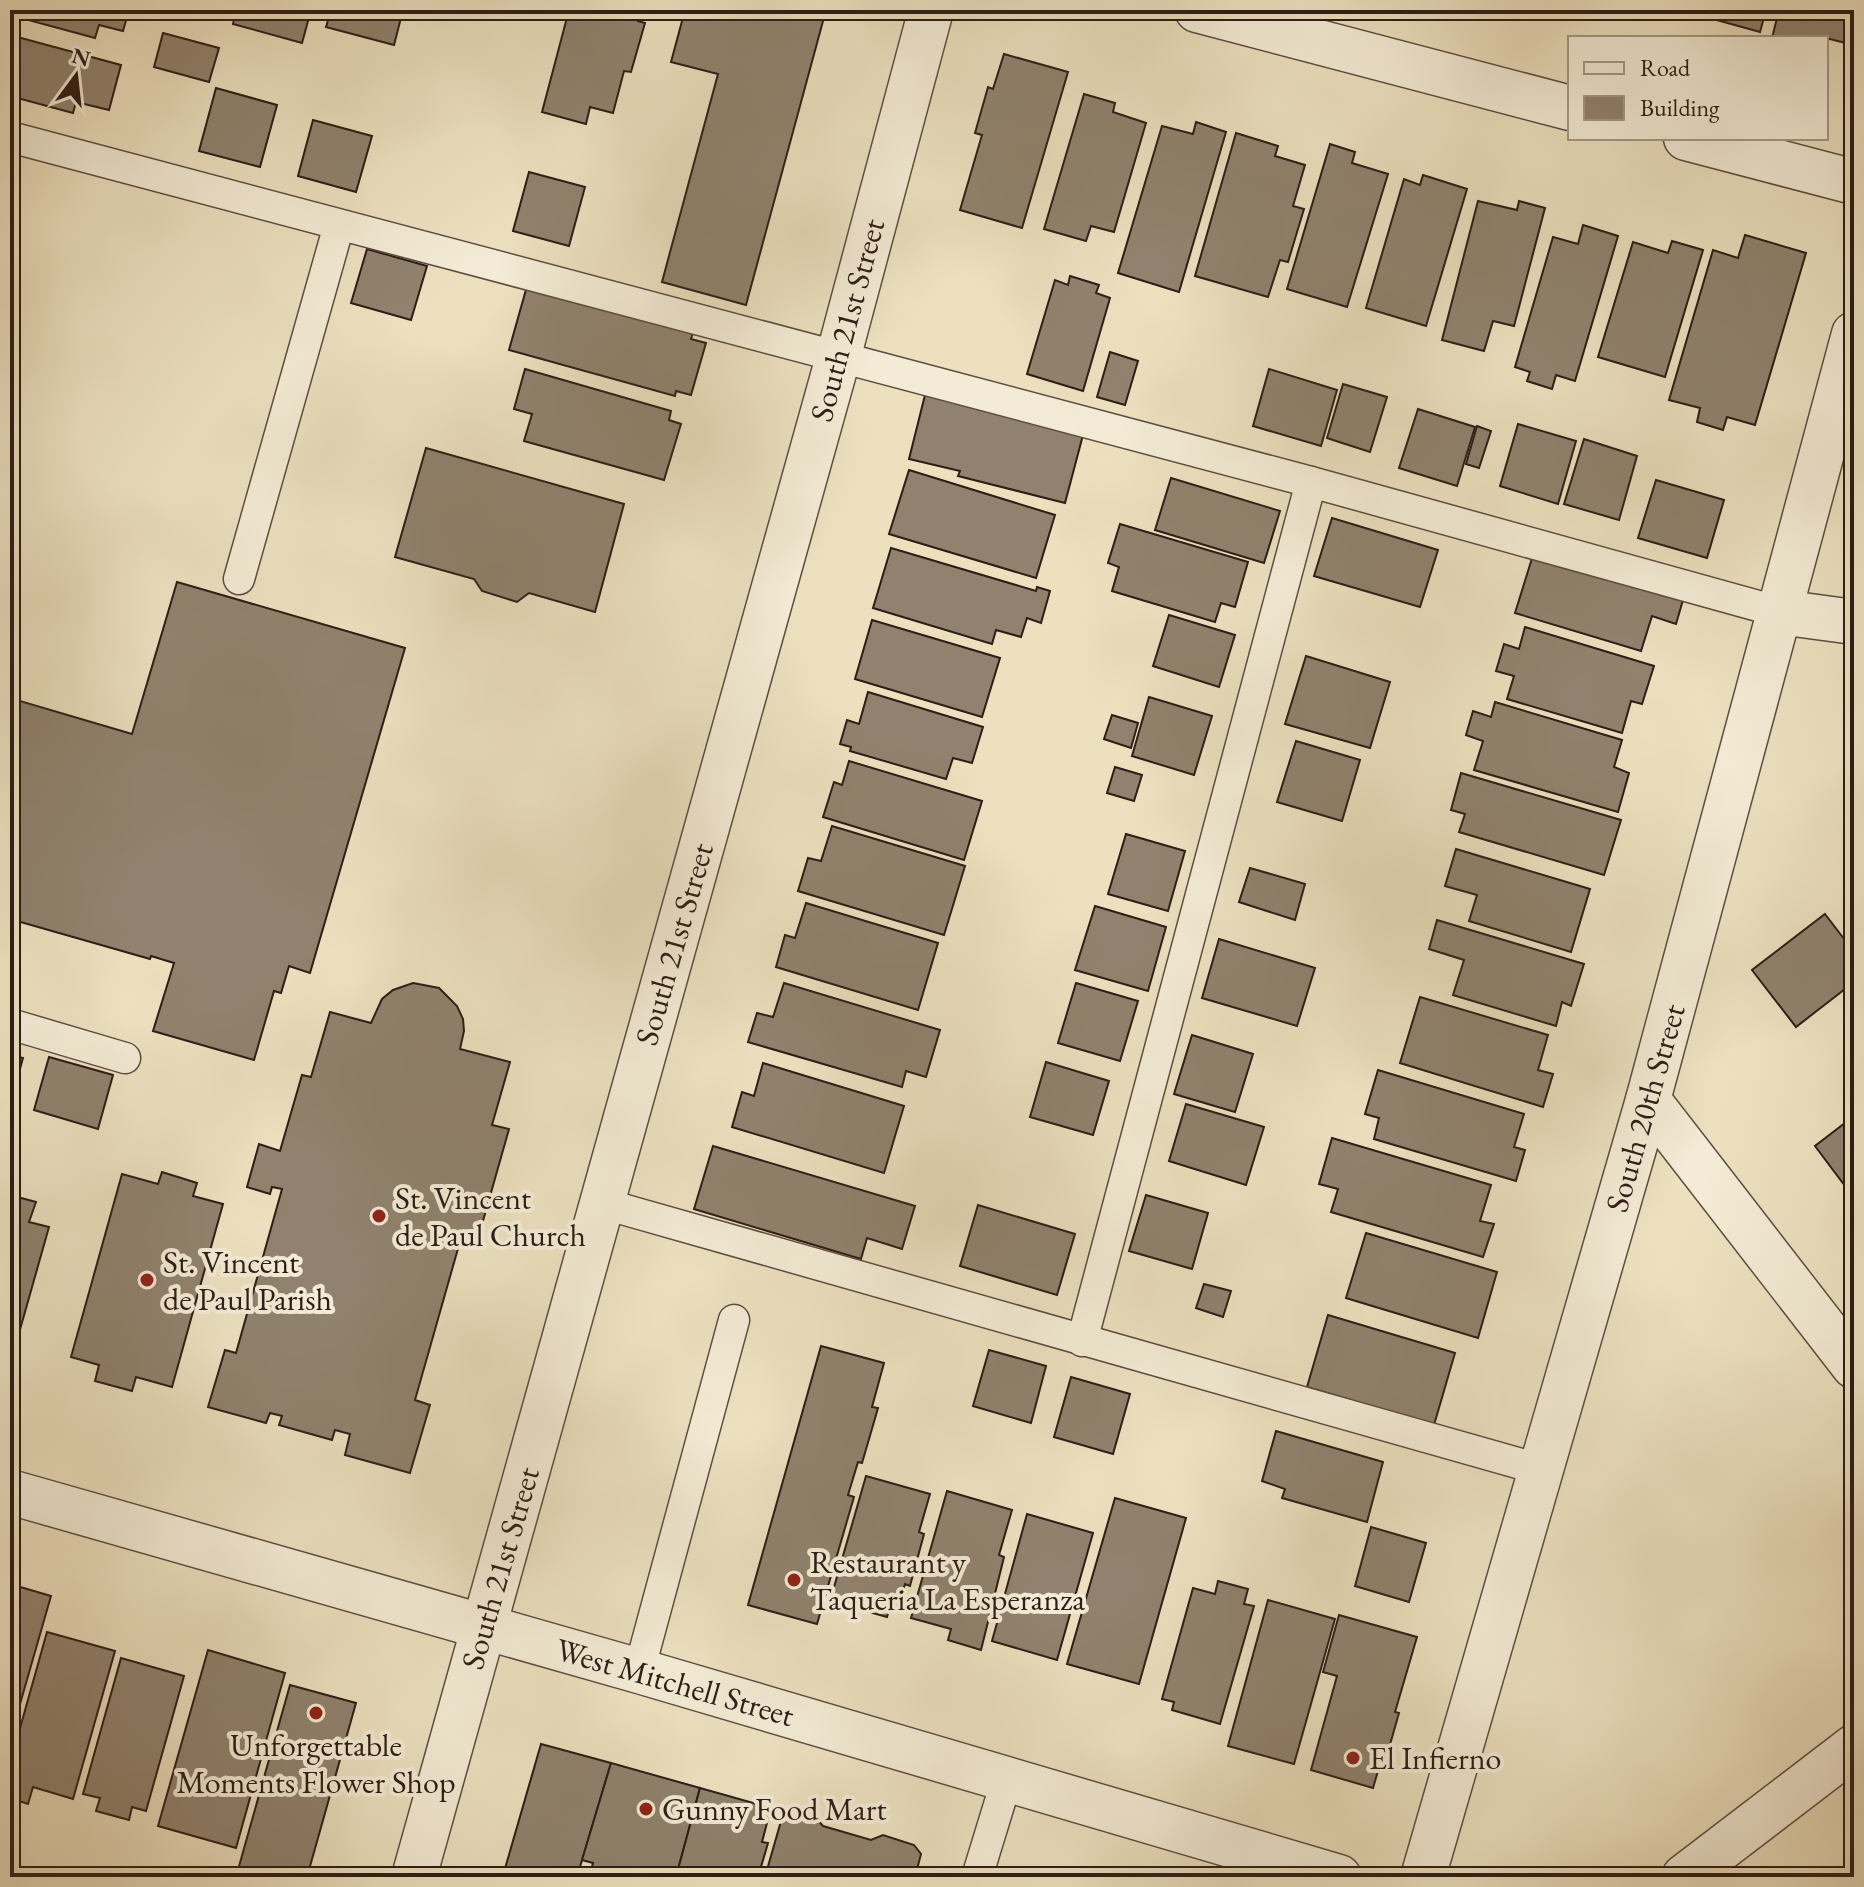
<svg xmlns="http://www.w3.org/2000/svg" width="1864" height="1887" font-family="'EB Garamond',serif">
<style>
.building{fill:#90826e;stroke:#2d1d17;stroke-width:2}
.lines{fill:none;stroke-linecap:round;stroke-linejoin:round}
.service-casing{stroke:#5d4e41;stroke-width:33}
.minor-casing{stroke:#5d4e41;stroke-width:47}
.tertiary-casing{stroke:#5d4e41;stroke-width:47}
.service{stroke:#f3ebd5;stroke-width:30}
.minor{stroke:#f3ebd5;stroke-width:44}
.tertiary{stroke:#f3ebd5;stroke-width:44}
.poi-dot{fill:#8f2418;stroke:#f3ebd5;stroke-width:3}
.labels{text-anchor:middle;stroke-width:8;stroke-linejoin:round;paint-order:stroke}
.street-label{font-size:32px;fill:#2d1d17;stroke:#f3ebd5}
.poi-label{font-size:32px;fill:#2d1d17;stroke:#f3ebd5;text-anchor:start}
</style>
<rect width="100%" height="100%" fill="#ece0bf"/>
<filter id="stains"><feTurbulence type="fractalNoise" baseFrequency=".0025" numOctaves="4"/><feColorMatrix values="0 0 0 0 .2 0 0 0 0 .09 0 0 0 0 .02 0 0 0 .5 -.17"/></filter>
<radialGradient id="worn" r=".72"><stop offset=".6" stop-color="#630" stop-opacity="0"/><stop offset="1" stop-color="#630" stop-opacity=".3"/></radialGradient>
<g class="building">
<path d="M10 10H129L123 31 99 25 95 38 10 15Z"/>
<path d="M236 10H311L302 43 233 24Z"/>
<path d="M331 10H403L394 45 326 27Z"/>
<path d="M569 10H641L638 21 645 23 631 72 624 71 613 113 590 107 586 124 542 112Z"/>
<path d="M685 10H826L746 305 662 282 718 74 671 62Z"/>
<path d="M1696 10H1766L1760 32 1695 14Z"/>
<path d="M1779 10H1854L1853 45 1826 38H1772Z"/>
<path d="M163 33 219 48 209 82 154 67Z"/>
<path d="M10 35 121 65 109 110 76 102 73 113 10 96Z"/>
<path d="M1004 54 1068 72 1022 228 960 210 982 135 975 133 988 87 993 89Z"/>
<path d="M216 88 277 105 260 167 199 151Z"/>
<path d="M1084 94 1115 103 1113 112 1146 123 1114 232 1091 226 1086 241 1044 229Z"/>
<path d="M313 120 372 136 356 192 298 176Z"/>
<path d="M1196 122 1226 132 1179 292 1118 273 1162 126 1193 134Z"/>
<path d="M1236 133 1278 146 1275 156 1305 165 1293 206 1304 209 1288 262 1280 260 1268 297 1195 276Z"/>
<path d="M1330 144 1355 152 1352 163 1388 174 1347 307 1287 289Z"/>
<path d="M529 172 585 187 569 246 513 231Z"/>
<path d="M1423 175 1467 189 1426 326 1366 308 1404 179 1420 185Z"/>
<path d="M1478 201 1517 210 1519 201 1545 208 1514 326 1493 321 1484 351 1442 340Z"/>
<path d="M1583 225 1618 236 1575 381 1556 375 1552 389 1527 381 1530 372 1515 367 1553 237 1578 244Z"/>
<path d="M1745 235 1806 253 1755 425 1727 417 1723 430 1697 422 1700 408 1669 400 1713 250 1738 258Z"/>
<path d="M1672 241 1703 250 1665 377 1598 357 1633 242 1668 253Z"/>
<path d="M367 249 427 266 411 320 351 303Z"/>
<path d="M1070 276 1099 285 1096 293 1110 298 1083 391 1027 374 1055 280 1068 285Z"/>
<path d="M527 286 693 333 691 339 706 343 691 395 676 391 675 396 509 350Z"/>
<path d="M1110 352 1138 361 1125 405 1097 397Z"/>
<path d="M525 369 671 411 669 420 681 424 664 480 524 441 532 414 514 409Z"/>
<path d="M1269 369 1337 390 1321 446 1253 426Z"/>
<path d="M1343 384 1387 397 1370 452 1327 438Z"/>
<path d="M925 395 1083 435 1065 503 958 476 960 471 909 459Z"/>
<path d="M1418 409 1475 427 1457 486 1399 468Z"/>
<path d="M1518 424 1576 441 1558 504 1500 486Z"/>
<path d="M1477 426 1491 431 1479 468 1466 464Z"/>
<path d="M1584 439 1637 456 1619 520 1564 504Z"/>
<path d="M426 448 624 504 595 612 529 593 517 602 482 591 474 579 395 557Z"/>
<path d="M909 470 1055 515 1036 578 889 534Z"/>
<path d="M1171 478 1280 511 1264 563 1155 530Z"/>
<path d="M1656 480 1724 500 1707 558 1638 538Z"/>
<path d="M1332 518 1438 550 1420 607 1314 576Z"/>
<path d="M1120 524 1248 562 1235 607 1221 603 1215 622 1112 591 1119 567 1108 563Z"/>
<path d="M891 548 1036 591 1037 587 1050 591 1041 623 1027 618 1021 637 996 630 992 644 873 608Z"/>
<path d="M1533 555 1683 600 1676 624 1652 616 1641 651 1515 613Z"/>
<path d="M177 582 405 648 310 973 289 966 281 993 274 991 254 1060 153 1031 174 963 151 956 150 959 10 919V698L132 734Z"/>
<path d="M1169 615 1235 635 1219 687 1153 666Z"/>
<path d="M872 620 1000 658 982 717 855 679Z"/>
<path d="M1525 627 1654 666 1642 704 1631 701 1622 733 1507 699 1514 676 1496 671 1504 644 1519 649Z"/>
<path d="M1306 656 1390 682 1370 748 1285 724Z"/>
<path d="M868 692 983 727 972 763 953 758 946 779 850 751 851 747 840 744 847 720 859 724Z"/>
<path d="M1149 697 1212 716 1194 775 1132 756Z"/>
<path d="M1495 702 1622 740 1614 767 1629 773 1618 812 1474 770 1483 741 1466 735 1473 711 1491 717Z"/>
<path d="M1112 715 1138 723 1131 748 1104 739Z"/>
<path d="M1296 741 1360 760 1342 821 1277 802Z"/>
<path d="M849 761 982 801 964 860 823 817 834 782 842 785Z"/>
<path d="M1115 767 1142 775 1134 801 1107 793Z"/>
<path d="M1461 773 1621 820 1604 875 1459 832 1465 814 1451 810Z"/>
<path d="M832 826 965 866 944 935 798 891 808 858 821 861Z"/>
<path d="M1126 834 1185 851 1168 911 1108 894Z"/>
<path d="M1456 849 1590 889 1571 952 1469 921 1477 895 1445 886Z"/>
<path d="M1250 868 1305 884 1295 920 1239 902Z"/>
<path d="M806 903 938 943 918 1010 776 967 785 935 795 938Z"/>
<path d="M1095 906 1166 927 1148 991 1075 970Z"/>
<path d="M1825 914 1854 952V982L1796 1027 1752 970Z"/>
<path d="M1437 920 1584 964 1571 1006 1562 1002 1556 1026 1453 995 1464 960 1429 949Z"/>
<path d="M1219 939 1315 968 1297 1026 1202 998Z"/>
<path d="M413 983 439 988 457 1006 463 1019 464 1031 460 1049 510 1062 492 1125 509 1129 477 1242 461 1238 415 1400 430 1405 410 1473 345 1455 350 1434 335 1430 332 1440 279 1425 282 1416 270 1413 266 1423 208 1407 225 1350 236 1353 282 1189 272 1187 270 1194 247 1187 259 1144 280 1151 302 1075 311 1077 330 1012 371 1023 382 999 393 990Z"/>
<path d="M784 983 940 1030 926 1077 906 1071 902 1087 748 1042 757 1013 773 1017Z"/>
<path d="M1076 983 1138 1001 1120 1061 1058 1043Z"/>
<path d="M1420 997 1548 1035 1538 1070 1553 1074 1543 1107 1400 1063Z"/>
<path d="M1192 1035 1253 1054 1235 1112 1174 1094Z"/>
<path d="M10 1055 23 1058 10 1105Z"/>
<path d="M49 1057 113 1075 98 1129 34 1110Z"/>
<path d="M1046 1062 1109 1081 1093 1135 1030 1117Z"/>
<path d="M763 1063 904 1106 884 1173 732 1127 742 1092 754 1096Z"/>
<path d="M1378 1070 1524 1114 1514 1147 1525 1150 1516 1181 1374 1139 1379 1118 1365 1114Z"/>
<path d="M1186 1104 1264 1127 1246 1185 1169 1161Z"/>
<path d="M1854 1116V1198L1815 1146Z"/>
<path d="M1332 1138 1491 1185 1480 1221 1494 1224 1483 1257 1331 1212 1338 1189 1319 1184Z"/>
<path d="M713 1146 915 1206 902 1249 867 1238 861 1259 694 1209Z"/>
<path d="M162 1172 197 1183 193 1196 223 1204 172 1387 136 1377 132 1391 95 1381 99 1365 71 1357 122 1174 158 1184Z"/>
<path d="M10 1195 36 1202 29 1222 49 1227 10 1365Z"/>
<path d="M1146 1195 1208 1213 1192 1269 1129 1251Z"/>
<path d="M978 1205 1075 1234 1057 1295 960 1266Z"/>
<path d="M1366 1233 1497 1272 1478 1338 1346 1298Z"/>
<path d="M1204 1284 1231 1291 1223 1317 1196 1308Z"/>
<path d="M1328 1315 1455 1353 1434 1425 1307 1387Z"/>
<path d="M821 1346 884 1363 872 1407 878 1408 862 1463 858 1462 848 1495 854 1497 817 1624 748 1605Z"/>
<path d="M989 1350 1046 1366 1031 1423 973 1406Z"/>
<path d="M1071 1377 1130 1394 1113 1454 1054 1437Z"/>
<path d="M1276 1431 1383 1462 1367 1522 1282 1498 1285 1489 1262 1481Z"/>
<path d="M866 1476 930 1494 919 1532 924 1534 910 1586 905 1584 898 1608 890 1606 887 1617 830 1601Z"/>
<path d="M947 1491 1012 1510 999 1555 1004 1557 981 1650 948 1640 951 1629 911 1618Z"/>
<path d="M1115 1498 1186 1518 1139 1684 1067 1664Z"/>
<path d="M1027 1514 1093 1533 1057 1660 992 1641Z"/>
<path d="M1371 1527 1426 1543 1409 1602 1355 1586Z"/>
<path d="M1218 1581 1248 1589 1244 1604 1254 1606 1220 1724 1172 1710 1174 1702 1162 1699 1193 1588 1215 1594Z"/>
<path d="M10 1584 51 1596 10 1739Z"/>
<path d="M1268 1600 1335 1619 1294 1764 1228 1746Z"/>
<path d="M1339 1615 1417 1637 1395 1712 1399 1713 1389 1748 1385 1747 1373 1788 1311 1770 1337 1676 1323 1672Z"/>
<path d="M47 1632 115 1651 73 1799 33 1787 28 1804 10 1798V1764Z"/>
<path d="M208 1650 285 1673 236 1848 158 1826Z"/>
<path d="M121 1658 184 1676 146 1811 132 1807 129 1820 96 1811 100 1798 83 1794Z"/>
<path d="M290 1685 356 1703 307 1877H236Z"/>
<path d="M541 1744 611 1763 577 1877H497L499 1870 504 1872Z"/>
<path d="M611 1763 700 1788 676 1877H589L593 1863 582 1860Z"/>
<path d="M700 1788 771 1808 762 1842 768 1843 758 1877H676Z"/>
<path d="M794 1810 814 1816 823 1826 871 1840 883 1835 914 1845 921 1854 915 1877H765L783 1814Z"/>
</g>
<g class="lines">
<g class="service-casing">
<g id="service">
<path d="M10 137 1311 482 1780 612"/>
<path d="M239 579 339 225"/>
<path d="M10 1024 125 1058"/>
<path d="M601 1203 1542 1470"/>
<path d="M1082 1341 1311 482"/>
<path d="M639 1671 734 1320"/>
<path d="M977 1877 1007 1779"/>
</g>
</g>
<g class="minor-casing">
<g id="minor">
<path d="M1197 10 1570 108"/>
<path d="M1686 138 1854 182"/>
<path d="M1780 612 1854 622"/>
<path d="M1648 1100 1854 1366"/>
<path d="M414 1877 838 358 931 10"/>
<path d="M1423 1877 1648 1100 1854 334"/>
</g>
</g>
<g class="tertiary-casing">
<g id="tertiary">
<path d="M10 1492 639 1671 1339 1877"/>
<path d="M1684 1877 1854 1747"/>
</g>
</g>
<use href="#service" class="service"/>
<use href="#minor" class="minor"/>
<use href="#tertiary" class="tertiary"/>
</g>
<g class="poi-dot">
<circle cx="379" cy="1216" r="8"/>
<circle cx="147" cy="1280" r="8"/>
<circle cx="794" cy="1580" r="8"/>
<circle cx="316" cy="1713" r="8"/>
<circle cx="1353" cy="1758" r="8"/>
<circle cx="646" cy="1809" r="8"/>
</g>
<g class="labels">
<g class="street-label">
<text transform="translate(847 320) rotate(-75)" y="11">South 21st Street</text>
<text transform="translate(674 944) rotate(-74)" y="11">South 21st Street</text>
<text transform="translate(1645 1108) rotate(-74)" y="11">South 20th Street</text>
<text transform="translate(500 1568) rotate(-74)" y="11">South 21st Street</text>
<text transform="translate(675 1682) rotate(16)" y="11">West Mitchell Street</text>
</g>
<g class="poi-label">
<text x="395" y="1209">St. Vincent<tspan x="395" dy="37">de Paul Church</tspan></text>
<text x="163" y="1273">St. Vincent<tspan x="163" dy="37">de Paul Parish</tspan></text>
<text x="810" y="1573">Restaurant y<tspan x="810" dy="37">Taqueria La Esperanza</tspan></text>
<text x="316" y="1756" text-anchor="middle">Unforgettable<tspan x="316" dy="37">Moments Flower Shop</tspan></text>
<text x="1369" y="1769">El Infierno</text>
<text x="662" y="1820">Gunny Food Mart</text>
</g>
</g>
<rect width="1864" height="1887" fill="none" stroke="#ece0bf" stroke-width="40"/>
<rect x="12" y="12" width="1840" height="1863" fill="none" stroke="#2d1d17" stroke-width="4"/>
<rect x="20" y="20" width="1824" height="1847" fill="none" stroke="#2d1d17" stroke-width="2"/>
<rect x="1568" y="36" width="260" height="104" fill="#f3ebd5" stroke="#a49989" stroke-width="2"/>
<rect x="1584" y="62" width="40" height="12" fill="#f3ebd5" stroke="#a49989" stroke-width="2"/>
<text x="1640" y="76" font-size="24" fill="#2d1d17">Road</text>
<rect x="1584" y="96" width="40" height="24" fill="#90826e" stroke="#a49989" stroke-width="2"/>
<text x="1640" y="116" font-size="24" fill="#2d1d17">Building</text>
<g transform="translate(76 76) rotate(15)" stroke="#f3ebd5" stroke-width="6" paint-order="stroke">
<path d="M0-6L14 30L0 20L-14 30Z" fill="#2d1d17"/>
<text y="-12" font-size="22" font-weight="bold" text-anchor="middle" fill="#2d1d17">N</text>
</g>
<rect width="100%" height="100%" filter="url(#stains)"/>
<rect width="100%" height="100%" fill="url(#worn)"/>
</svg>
